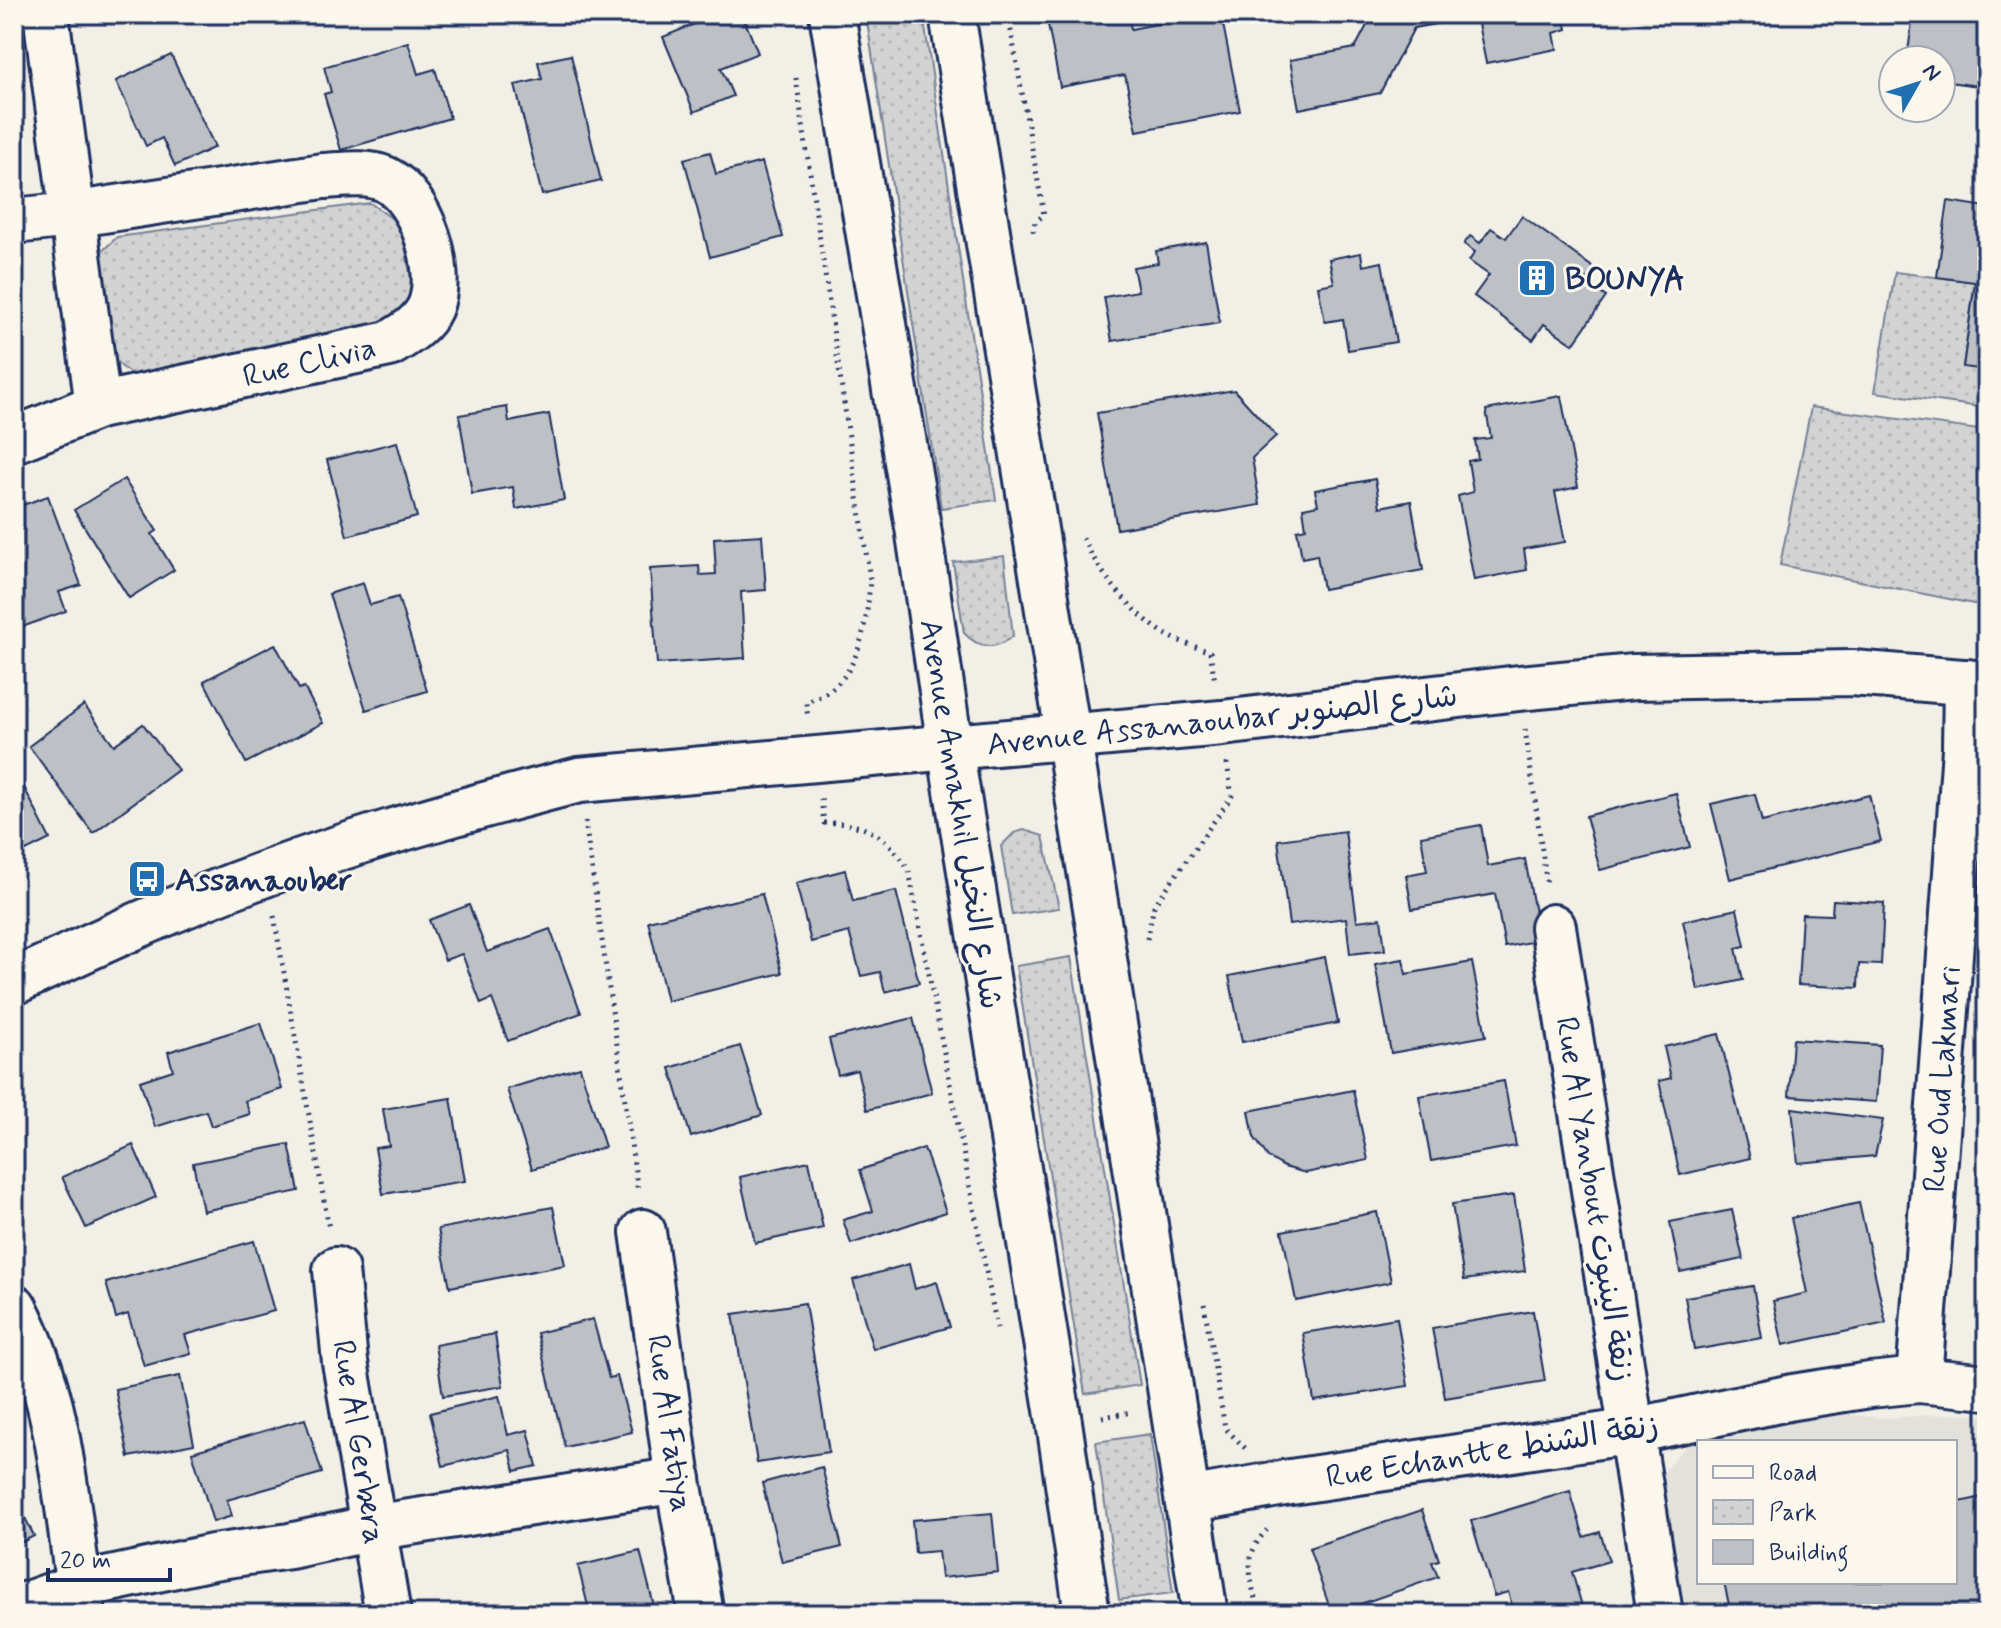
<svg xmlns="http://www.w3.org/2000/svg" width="2001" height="1628" font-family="Mynerve,'Playpen Sans Arabic',sans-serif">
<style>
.built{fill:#e2e1dc;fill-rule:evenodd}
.park{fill:url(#park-dots);stroke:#768198;stroke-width:2}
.building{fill:#bdc0c4;stroke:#1b2f5e;stroke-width:2}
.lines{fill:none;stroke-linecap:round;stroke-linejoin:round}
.street-casing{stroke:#1b2f5e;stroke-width:50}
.secondary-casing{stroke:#1b2f5e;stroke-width:50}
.primary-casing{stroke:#1b2f5e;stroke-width:50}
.path{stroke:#1b2f5e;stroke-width:5;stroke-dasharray:2 6;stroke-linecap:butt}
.street{stroke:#fbf7ec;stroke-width:44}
.secondary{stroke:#fbf7ec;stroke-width:44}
.primary{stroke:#fbf7ec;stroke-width:44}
.labels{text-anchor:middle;stroke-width:6;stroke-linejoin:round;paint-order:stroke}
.poi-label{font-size:32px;font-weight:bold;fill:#1b2f5e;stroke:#fbf7ec;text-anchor:start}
.street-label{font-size:32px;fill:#1b2f5e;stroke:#fbf7ec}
</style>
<defs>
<pattern id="park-dots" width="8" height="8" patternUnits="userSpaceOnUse" patternTransform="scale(2)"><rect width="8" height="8" fill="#d2d3d2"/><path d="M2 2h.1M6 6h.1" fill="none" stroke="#b4b5b7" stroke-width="1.8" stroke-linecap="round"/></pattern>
</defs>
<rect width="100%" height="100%" fill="#f2efe6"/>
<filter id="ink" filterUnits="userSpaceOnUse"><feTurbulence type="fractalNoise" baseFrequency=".0125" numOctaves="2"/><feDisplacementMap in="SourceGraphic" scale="16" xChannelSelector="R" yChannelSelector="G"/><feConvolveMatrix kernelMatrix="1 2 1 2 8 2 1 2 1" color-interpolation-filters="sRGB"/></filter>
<g filter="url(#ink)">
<path class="built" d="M1828 1412 1881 1418 1951 1414 1987 1415V1614H1680L1658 1480 1676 1456 1700 1432ZM1699 1442H1955V1582H1699Z"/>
<g class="park">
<path d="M866 14H923L996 500 941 508Z"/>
<path d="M370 203 401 225 414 294 386 323 133 376 105 353 94 259 117 237Z"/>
<path d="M1895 272 1975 282 1963 366 1987 370V408L1875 392Z"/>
<path d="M1811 407 1987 431V536L1979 605 1780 565Z"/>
<path d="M1004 556 1013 636C996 650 979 649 964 633L953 562Z"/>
<path d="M1024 830 1043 836 1059 908 1012 915 1001 846 1014 833Z"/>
<path d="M1071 957 1140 1385 1085 1394 1016 966Z"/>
<path d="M1150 1434 1173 1593 1119 1600 1096 1442Z"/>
</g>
<g class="building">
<path d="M719 14H742L758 53 721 68 733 96 694 112 663 37Z"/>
<path d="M1046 14H1128L1131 29 1207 14H1221L1240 111 1137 131 1125 75 1060 87Z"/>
<path d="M1373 14H1445L1447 22 1414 28 1380 93 1299 109 1290 60 1355 48Z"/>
<path d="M1476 14H1564L1567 29 1554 33 1557 49 1486 63Z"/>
<path d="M1913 14H1987V87L1941 81V60H1907Z"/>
<path d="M408 42 418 74 435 69 450 118 341 150 324 94 331 92 324 67Z"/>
<path d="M171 55 215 147 175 166 162 138 146 146 116 81Z"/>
<path d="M571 55 601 181 542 195 515 85 542 79 538 62Z"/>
<path d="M710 152 716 174 762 162 783 237 710 257 684 159Z"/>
<path d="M1948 201 1987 207V370L1963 367 1975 282 1937 277Z"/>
<path d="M1522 216 1595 269 1585 282 1606 297 1573 344 1544 324 1533 340 1474 296 1489 275 1469 261 1475 252 1464 244 1470 236 1480 243 1491 228 1506 238Z"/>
<path d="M1206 242 1220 323 1112 341 1104 297 1138 291 1133 267 1158 263 1156 251Z"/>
<path d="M1361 253 1363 266 1382 262 1396 342 1348 350 1343 319 1325 322 1318 286 1334 283 1329 259Z"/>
<path d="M1234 390 1276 436 1252 458 1260 505 1117 529 1097 413Z"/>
<path d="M1561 396 1578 487 1555 492 1565 542 1524 549 1527 570 1474 580 1458 496 1473 492 1468 461 1478 459 1475 440 1491 438 1486 410Z"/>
<path d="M507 407 509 422 549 414 564 500 516 509 513 487 472 494 459 415Z"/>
<path d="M397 442 417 517 347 536 327 460Z"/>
<path d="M124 479 157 531 152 534 174 570 129 598 74 510Z"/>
<path d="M1375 479 1380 507 1411 501 1423 570 1323 589 1317 555 1302 558 1297 530 1306 528 1303 508 1318 505 1315 490Z"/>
<path d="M48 496 81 585 59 592 66 611 14 630V508Z"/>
<path d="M762 535 766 590 741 592 745 658 657 664 650 569 699 566 700 575 716 574 714 538Z"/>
<path d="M363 583 370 605 398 597 427 691 366 710 329 594Z"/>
<path d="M275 644 299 689 304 687 323 723 246 763 204 681Z"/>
<path d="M84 705 114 745 143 724 178 770 93 833 29 746Z"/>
<path d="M14 767 50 839 14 857Z"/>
<path d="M1676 793 1690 847 1600 870 1586 816Z"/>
<path d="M1755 794 1762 822 1869 795 1881 841 1730 879 1711 804Z"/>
<path d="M1481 825 1488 866 1525 859 1540 940 1505 947 1495 894 1412 909 1406 875 1427 871 1421 836Z"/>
<path d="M1345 831 1357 921 1381 918 1385 950 1350 954 1346 918 1289 925 1278 840Z"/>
<path d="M845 870 853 901 896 891 919 983 885 992 880 972 861 976 849 932 811 942 796 883Z"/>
<path d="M762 894 782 973 667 1001 648 921Z"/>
<path d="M1833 900 1884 903 1881 965 1859 964 1858 988 1798 985 1802 914 1832 915Z"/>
<path d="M469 905 487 952 550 929 581 1013 508 1041 492 999 481 1004 462 954 445 960 429 920Z"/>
<path d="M1737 909 1745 946 1736 948 1743 980 1698 990 1683 921Z"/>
<path d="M1325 957 1338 1023 1242 1042 1229 976Z"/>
<path d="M1403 959 1406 974 1472 962 1486 1036 1391 1053 1375 964Z"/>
<path d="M913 1018 932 1093 867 1110 857 1070 838 1075 829 1039Z"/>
<path d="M261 1023 282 1089 245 1101 250 1114 211 1126 206 1111 155 1127 140 1081 173 1070 168 1052Z"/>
<path d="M1719 1034 1750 1158 1680 1175 1659 1081 1671 1078 1664 1047Z"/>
<path d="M1793 1039 1880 1045 1876 1102 1789 1096Z"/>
<path d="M740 1046 762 1115 691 1137 670 1068Z"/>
<path d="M580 1067 605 1147 532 1169 507 1089Z"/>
<path d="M1504 1081 1516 1146 1431 1161 1419 1096Z"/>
<path d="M1353 1090 1368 1160 1306 1173 1284 1167 1268 1157 1254 1137 1249 1111Z"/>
<path d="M451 1098 465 1181 383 1194 375 1148 389 1146 383 1109Z"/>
<path d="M1792 1108 1883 1120 1875 1156 1798 1163Z"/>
<path d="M289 1144 299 1191 203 1211 193 1163Z"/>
<path d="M133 1145 156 1197 86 1228 62 1177Z"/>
<path d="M924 1148 946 1212 851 1244 843 1220 873 1211 860 1170Z"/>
<path d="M809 1161 823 1228 755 1243 740 1177Z"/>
<path d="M1514 1195 1525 1271 1464 1280 1452 1204Z"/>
<path d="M1859 1203 1886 1323 1783 1345 1773 1301 1807 1293 1791 1218Z"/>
<path d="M553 1207 565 1265 450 1287 438 1229Z"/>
<path d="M1732 1210 1743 1259 1680 1272 1670 1222Z"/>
<path d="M1377 1212 1391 1282 1296 1301 1282 1231Z"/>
<path d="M254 1241 274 1311 185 1335 191 1353 144 1366 128 1314 116 1318 106 1283Z"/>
<path d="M909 1264 915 1289 937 1282 950 1327 873 1349 853 1280Z"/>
<path d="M1753 1286 1762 1338 1694 1350 1685 1297Z"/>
<path d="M805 1303 829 1452 757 1463 733 1314Z"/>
<path d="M1533 1311 1545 1381 1445 1398 1432 1328Z"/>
<path d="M1397 1318 1408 1386 1314 1401 1303 1333Z"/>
<path d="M593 1319 609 1378 617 1376 632 1432 565 1447 537 1333Z"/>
<path d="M495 1334 503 1386 443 1396 435 1345Z"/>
<path d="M180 1376 194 1444 129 1457 115 1389Z"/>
<path d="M499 1396 508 1435 528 1430 537 1466 515 1471 510 1450 443 1466 430 1413Z"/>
<path d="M305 1419 322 1473 227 1500 232 1516 213 1522 192 1452Z"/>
<path d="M822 1467 842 1547 782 1562 762 1483Z"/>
<path d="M1570 1491 1584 1537 1600 1532 1609 1561 1572 1572 1582 1606 1555 1614H1515L1508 1592 1494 1596 1471 1521Z"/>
<path d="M14 1495 34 1536 14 1546Z"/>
<path d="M1987 1496V1614H1731L1724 1582H1955V1503Z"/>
<path d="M1422 1510 1439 1560 1432 1562 1438 1577 1332 1614 1309 1548Z"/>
<path d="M992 1513 998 1572 941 1578 938 1551 915 1553 912 1520Z"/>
<path d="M640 1551 656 1614H590L578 1566Z"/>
</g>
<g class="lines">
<g class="street-casing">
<g id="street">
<path d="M46 14 98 406"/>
<path d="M14 221 71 215 323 176C343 175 367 171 385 179 422 197 445 270 430 307 422 325 404 335 389 344L98 406 14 440"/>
<path d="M1553 927 1660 1614"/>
<path d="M643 1232 678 1480 701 1614"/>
<path d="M336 1270 345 1362 388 1614"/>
<path d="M14 1307C63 1400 66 1512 83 1614"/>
<path d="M1919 1380 1965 749 1966 682"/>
<path d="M1188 1500 1284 1483 1633 1431 1793 1397 1870 1385 1919 1380 1987 1387"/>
<path d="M14 1609 78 1586 213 1557 290 1546 372 1528 678 1480"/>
</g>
</g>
<g class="secondary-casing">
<path id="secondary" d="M14 982C97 943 179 905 265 874 367 836 474 807 579 780L1222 723 1519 688 1634 677 1852 673 1987 684"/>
</g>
<g class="primary-casing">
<g id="primary">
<path d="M832 14 918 527 950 747 1059 1422 1087 1614"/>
<path d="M952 14 1100 933 1205 1614"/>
</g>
</g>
<g class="path">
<path d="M1008 14 1044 215 1035 222 1033 232"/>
<path d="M796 78 870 579C868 613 862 664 834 687 826 694 815 698 806 703L808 718"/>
<path d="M1083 538C1097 571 1137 619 1169 636 1182 643 1197 647 1210 652L1215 682"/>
<path d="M1525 729 1547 886"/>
<path d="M821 799 824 823C866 822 888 836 909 871L997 1328"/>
<path d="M585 821 638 1192"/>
<path d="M274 916 329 1229"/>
<path d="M1147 939 1154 906 1232 796 1227 763"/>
<path d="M1204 1304 1225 1428 1245 1448"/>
<path d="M1102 1417 1132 1412"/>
<path d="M1258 1614C1252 1579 1240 1558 1267 1530"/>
</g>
<use href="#street" class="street"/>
<use href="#secondary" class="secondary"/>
<use href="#primary" class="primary"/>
</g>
</g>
<defs>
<g id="building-square" transform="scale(2)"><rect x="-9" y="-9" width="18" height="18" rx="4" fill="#1f6fb2" stroke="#fbf7ec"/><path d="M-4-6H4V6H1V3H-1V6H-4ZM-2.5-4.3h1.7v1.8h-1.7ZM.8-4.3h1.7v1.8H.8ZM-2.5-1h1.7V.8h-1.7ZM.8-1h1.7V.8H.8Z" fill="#fff"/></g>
<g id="bus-square" transform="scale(2)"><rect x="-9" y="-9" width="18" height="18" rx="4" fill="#1f6fb2" stroke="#fbf7ec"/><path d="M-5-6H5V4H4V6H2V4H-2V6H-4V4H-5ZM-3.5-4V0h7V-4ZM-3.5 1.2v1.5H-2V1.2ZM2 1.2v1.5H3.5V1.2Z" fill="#fff"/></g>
</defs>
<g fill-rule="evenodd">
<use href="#building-square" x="1537" y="278"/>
<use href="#bus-square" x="147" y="879"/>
</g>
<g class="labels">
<g class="poi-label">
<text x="1565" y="289">BOUNYA</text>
<text x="175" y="890">Assanaouber</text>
</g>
<g class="street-label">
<text transform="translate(309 361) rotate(-13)" y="11">Rue Clivia</text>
<text transform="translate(1222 719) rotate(-6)" y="11">Avenue Assanaoubar شارع الصنوبر</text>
<text transform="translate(962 814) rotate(81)" y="11">Avenue Annakhil شارع النخيل</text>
<text transform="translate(1941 1079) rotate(-86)" y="11">Rue Oud Lakmari</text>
<text transform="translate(1596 1199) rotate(81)" y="11">Rue Al Yanbout زنقة الينبوت</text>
<text transform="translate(671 1423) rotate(82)" y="11">Rue Al Fatiya</text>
<text transform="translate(360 1442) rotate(81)" y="11">Rue Al Gerbera</text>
<text transform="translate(1492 1450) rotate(-9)" y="11">Rue Echantte زنقة الشنط</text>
</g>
</g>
<rect width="2001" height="1628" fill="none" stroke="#fbf7ec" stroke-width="48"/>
<rect x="24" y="24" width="1953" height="1580" fill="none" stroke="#1b2f5e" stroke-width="3" filter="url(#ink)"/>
<rect x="1697" y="1440" width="260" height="144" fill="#fbf7ec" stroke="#a1a7b3" stroke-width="2"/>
<rect x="1713" y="1466" width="40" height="12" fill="#fbf7ec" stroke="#a1a7b3" stroke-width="2"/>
<text x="1769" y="1480" font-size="24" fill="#1b2f5e">Road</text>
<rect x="1713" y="1500" width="40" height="24" fill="url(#park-dots)" stroke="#a1a7b3" stroke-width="2"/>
<text x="1769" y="1520" font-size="24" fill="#1b2f5e">Park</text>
<rect x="1713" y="1540" width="40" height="24" fill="#bdc0c4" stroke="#a1a7b3" stroke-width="2"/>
<text x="1769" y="1560" font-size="24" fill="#1b2f5e">Building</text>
<g transform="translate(1917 84) rotate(51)"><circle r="38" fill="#fbf7ec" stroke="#a1a7b3" stroke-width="2"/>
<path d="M0-6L14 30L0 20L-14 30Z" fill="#1f6fb2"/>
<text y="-12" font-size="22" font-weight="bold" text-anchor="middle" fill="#1b2f5e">N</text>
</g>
<path d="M48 1568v12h122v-12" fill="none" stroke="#1b2f5e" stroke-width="4"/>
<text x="60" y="1568" font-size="24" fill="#1b2f5e" stroke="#fbf7ec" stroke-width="6" paint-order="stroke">20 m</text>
</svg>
